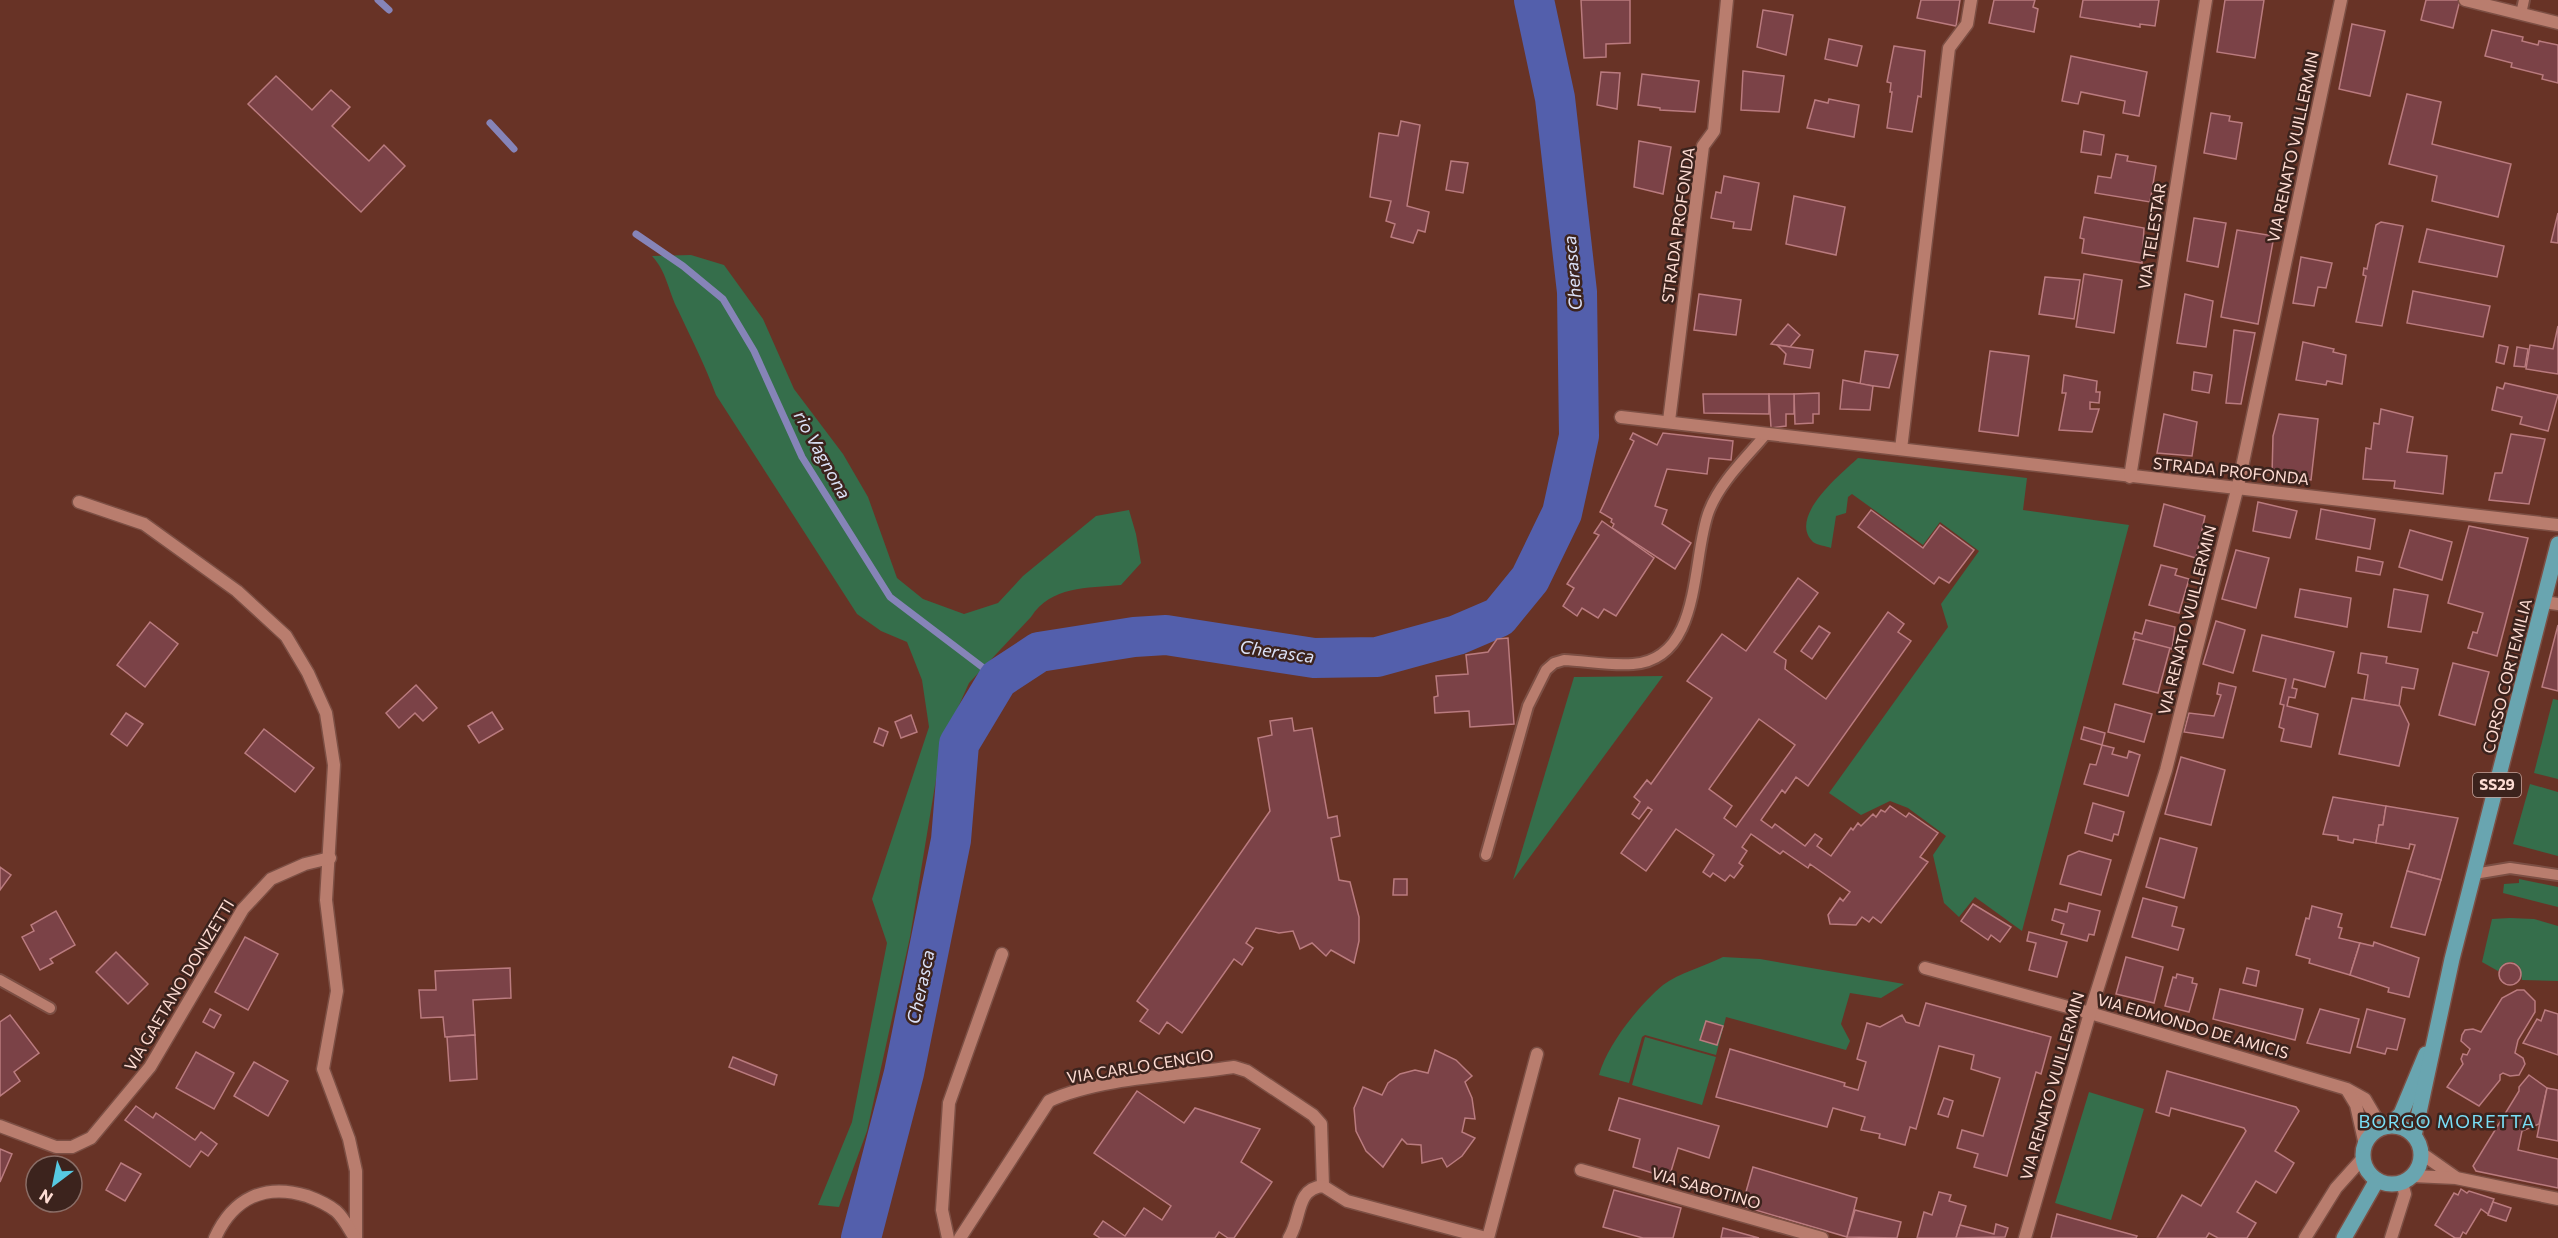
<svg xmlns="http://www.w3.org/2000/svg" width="2558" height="1238" font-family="Commissioner,sans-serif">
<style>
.green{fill:#356e4b}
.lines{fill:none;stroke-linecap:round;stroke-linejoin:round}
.stream{stroke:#8684b8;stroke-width:7}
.river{stroke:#535fac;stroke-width:40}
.building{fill:#7b4247;stroke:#ba7b7f;stroke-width:1.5;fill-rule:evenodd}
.lane-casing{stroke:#7c4f44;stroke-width:14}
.street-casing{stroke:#7c4f44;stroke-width:15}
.primary-casing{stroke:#7c4f44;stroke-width:18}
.lane{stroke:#b97d6e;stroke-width:10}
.street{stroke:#b97d6e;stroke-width:12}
.primary{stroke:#69a5b0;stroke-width:15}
.labels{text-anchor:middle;stroke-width:5;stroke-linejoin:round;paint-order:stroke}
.shield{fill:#3c231d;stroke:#c4a49c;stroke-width:1.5}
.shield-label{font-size:15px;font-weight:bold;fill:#fedcd3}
.street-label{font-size:16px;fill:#fedcd3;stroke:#3c231d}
.water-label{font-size:18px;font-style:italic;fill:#dce2f8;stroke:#3c231d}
.neighbourhood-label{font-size:18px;letter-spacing:1.5px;fill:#7adff7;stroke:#3c231d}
</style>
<rect width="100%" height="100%" fill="#683326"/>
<g class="green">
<path d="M691 255 724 265 763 319 794 389 843 454 868 497 897 578 923 599 964 614 998 603 1023 576 1096 516 1129 510 1136 534 1141 563 1121 585C1087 588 1051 586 1031 617L969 683 942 743 910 937 867 1131 839 1207 818 1205 852 1122 887 943 872 899 929 727 922 680 907 642 881 631 857 614 716 395C705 365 691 338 678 310 668 291 667 272 652 256Z"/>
<path d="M1858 458 2027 478 2023 510 2129 525 2022 931 1975 897 1959 917 1944 903 1933 855 1946 836 1908 808 1890 801 1861 815 1829 793 1948 627 1941 604 1979 551 1940 522 1923 545 1852 494 1848 497 1846 513 1836 516 1831 548C1826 546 1817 545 1813 542 1787 517 1842 473 1858 458Z"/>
<path d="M1663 676 1513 880 1574 677Z"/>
<path d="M2553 699 2558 700V779L2534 773Z"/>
<path d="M2530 784 2558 792V856L2513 844Z"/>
<path d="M2519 879 2558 887V907L2503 893 2504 884 2519 883Z"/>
<path d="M2510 918 2534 919 2558 926V981L2522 980 2520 967 2513 962 2505 963 2498 971 2482 962 2492 919Z"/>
<path d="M1723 957 1760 959 1904 984 1881 998 1850 993 1841 1024 1850 1041 1846 1050 1726 1017 1716 1055 1645 1035 1642 1037 1629 1083 1599 1075C1607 1045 1639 1005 1663 985 1679 973 1705 966 1723 957Z"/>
<path d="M1645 1037 1716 1057 1702 1105 1632 1085Z"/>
<path d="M2089 1092 2144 1109 2111 1220 2055 1203Z"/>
</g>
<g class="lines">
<g class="stream">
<path d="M378 0 389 10"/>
<path d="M490 123 514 149"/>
<path d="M636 234 683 266 723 299 754 351 802 457 890 597 998 679"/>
</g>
<path class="river" d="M861 1238 904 1073 951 840 959 744 998 679 1039 652 1134 637 1166 635 1314 658 1377 657 1457 635 1499 617 1530 579 1562 513 1579 436 1577 292 1555 98 1534 0"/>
</g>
<g class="building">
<path d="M1581 0H1630V43L1606 44V57L1584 58Z"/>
<path d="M1921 0H1960L1956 26 1917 18Z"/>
<path d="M1994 0H2035L2033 7 2038 9 2034 32 1989 23Z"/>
<path d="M2083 0H2159L2155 26 2140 24V27L2080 17Z"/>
<path d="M2225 0H2264L2255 58 2217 52Z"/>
<path d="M2426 0H2460L2453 28 2421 20Z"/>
<path d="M1763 10 1793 15 1786 55 1757 47Z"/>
<path d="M2352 24 2385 31 2370 96 2339 89Z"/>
<path d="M2492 30 2523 37 2522 41 2538 45 2539 41 2558 45V83L2542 79 2543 75 2511 67 2512 63 2485 56Z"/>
<path d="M1829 39 1862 46 1857 66 1825 59Z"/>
<path d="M1894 46 1925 51 1921 97 1918 96 1912 132 1887 128 1892 92H1890L1891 83 1887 82Z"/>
<path d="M2071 56 2147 72 2139 116 2123 113 2125 101 2081 92 2078 104 2062 101Z"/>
<path d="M1743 71 1784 76 1779 112 1741 110Z"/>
<path d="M1601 72 1620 73 1617 109 1597 105Z"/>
<path d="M1642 74 1699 81 1695 112 1660 110V108L1638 105Z"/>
<path d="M276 76 312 110 331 90 350 107 332 126 369 161 384 145 405 166 361 212 248 104Z"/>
<path d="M2407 94 2441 102 2432 144 2511 164 2498 217 2432 201 2437 176 2389 164Z"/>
<path d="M1829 99 1859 105 1854 137 1807 128 1815 100 1828 103Z"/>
<path d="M2211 113 2230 116 2229 121 2242 123 2236 159 2204 153Z"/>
<path d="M1401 121 1420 125 1407 206 1429 212 1425 232 1418 230 1413 243 1391 237 1395 224 1386 221 1391 201 1370 197 1379 133 1398 136Z"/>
<path d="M2084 131 2104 135 2101 155 2081 152Z"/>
<path d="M1639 141 1671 147 1663 194 1634 187Z"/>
<path d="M2116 154 2128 156 2127 161 2156 166 2150 202 2095 193 2098 176 2111 178Z"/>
<path d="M1451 161 1468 163 1463 193 1446 190Z"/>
<path d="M1724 176 1759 183 1751 230 1733 228 1734 222 1711 218 1716 192 1721 193Z"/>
<path d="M1794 196 1845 207 1836 255 1786 244Z"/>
<path d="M2558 213V243L2551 242Z"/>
<path d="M2084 217 2144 228 2142 263 2082 253 2084 239 2080 238Z"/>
<path d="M2194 218 2226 223 2218 267 2187 261Z"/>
<path d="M2381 222 2403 226 2382 326 2356 322 2366 276 2363 275 2364 268 2367 269 2376 225Z"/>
<path d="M2427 229 2504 246 2497 277 2419 262Z"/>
<path d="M2237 230 2274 236 2258 324 2221 317Z"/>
<path d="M2301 257 2332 263 2326 288 2318 287 2314 306 2293 303Z"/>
<path d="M2084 274 2122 280 2114 333 2076 327Z"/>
<path d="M2045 277 2080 280 2074 319 2039 314Z"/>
<path d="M2413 291 2490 306 2483 337 2407 323Z"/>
<path d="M1699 294 1741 300 1736 335 1694 330Z"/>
<path d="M2185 294 2213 301 2206 347 2177 343Z"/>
<path d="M1788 324 1800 335 1790 347 1771 344Z"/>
<path d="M2558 326V374L2526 369 2530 345 2553 349Z"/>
<path d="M2234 330 2255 333 2241 404 2226 403Z"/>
<path d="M2303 342 2334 349 2333 352 2346 355 2342 384 2327 381 2326 385 2296 380Z"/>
<path d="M1777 345 1813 350 1810 368 1784 364 1786 354Z"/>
<path d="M2499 345 2508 347 2504 364 2496 362Z"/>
<path d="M2517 347 2528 349 2525 367 2514 366Z"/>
<path d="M1865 351 1898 355 1889 388 1860 384Z"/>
<path d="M1990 351 2029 356 2018 436 1979 431Z"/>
<path d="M2194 372 2212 375 2209 393 2192 390Z"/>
<path d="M2064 375 2097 381 2096 392H2100L2099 403 2090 402V409H2099L2092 432 2059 430 2066 393H2062Z"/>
<path d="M1843 380 1873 386 1870 410 1840 409Z"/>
<path d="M2505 383 2558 395 2548 431 2520 424 2522 417 2492 410 2497 387 2503 389Z"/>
<path d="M1819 393V414H1813V423L1795 424 1794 394Z"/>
<path d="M1703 394H1769V414L1704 413Z"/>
<path d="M1769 394H1794V414H1786V426L1771 428Z"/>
<path d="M2381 409 2413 417 2407 452 2447 456 2443 494 2394 488 2395 481 2363 479 2366 448 2371 449 2374 423 2379 424Z"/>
<path d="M2164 414 2197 422 2192 456 2157 453Z"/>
<path d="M2279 414 2318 419 2311 480 2272 475 2273 436Z"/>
<path d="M1633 433 1657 445 1663 433 1733 441 1731 460 1709 458 1707 474 1667 469 1655 506 1667 510 1662 524 1691 543 1675 569 1612 528 1614 524 1611 522 1612 519 1600 512 1634 441 1630 439Z"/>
<path d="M2511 434 2545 439 2529 504 2489 500 2495 473H2502Z"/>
<path d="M2258 502 2297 511 2290 538 2253 531Z"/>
<path d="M2164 504 2205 516 2196 558 2154 546Z"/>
<path d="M2321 509 2375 519 2370 549 2316 539Z"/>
<path d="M1871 510 1923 548 1940 525 1974 550 1949 583 1939 577 1934 584 1858 527Z"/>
<path d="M1602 521 1654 558 1616 616 1604 609 1598 618 1582 608 1577 616 1563 606 1574 588 1567 584 1599 535 1594 533Z"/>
<path d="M2469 526 2528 538 2497 656 2468 648 2473 632 2477 633 2483 613 2448 603Z"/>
<path d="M2410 530 2452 542 2442 580 2399 567Z"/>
<path d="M2236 550 2269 558 2256 608 2222 599Z"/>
<path d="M2358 557 2383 562 2380 575 2356 571Z"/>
<path d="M2161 565 2177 569 2175 575 2189 579 2179 613 2149 605Z"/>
<path d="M1798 578 1818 593 1774 652 1786 660 1785 669 1826 699 1888 612 1904 624 1898 632 1911 641 1808 786 1796 777 1785 793 1782 790 1761 820 1772 828 1775 824 1805 846 1815 834 1822 839 1817 846 1831 856 1851 828 1853 830 1858 823 1861 826 1873 814 1876 817 1881 810 1885 812 1890 806 1906 817 1909 813 1938 833 1920 857 1928 862 1881 923 1873 917 1869 922 1862 917 1856 925 1830 924 1828 915 1840 898 1843 901 1850 892 1810 864 1808 868 1783 851 1780 854 1751 834 1742 847 1747 851 1739 863 1743 866 1734 878 1730 875 1725 881 1713 873 1710 877 1703 872 1714 855 1676 829 1646 871 1621 853 1652 810 1648 807 1639 819 1632 814 1640 802 1634 797 1647 780 1651 784 1712 698 1687 681 1722 634 1746 651ZM1759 719 1795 745 1736 827 1724 818 1732 806 1709 789Z"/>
<path d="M2300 589 2351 598 2347 627 2295 617Z"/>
<path d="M2394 589 2428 595 2421 632 2388 627Z"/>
<path d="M2146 620 2175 627 2172 649 2133 639 2135 632 2142 634Z"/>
<path d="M2216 621 2245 630 2233 673 2203 664Z"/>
<path d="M150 622 178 644 145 687 117 665Z"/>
<path d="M2558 625V691L2542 687Z"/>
<path d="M1819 626 1830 633 1812 659 1801 651Z"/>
<path d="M2262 635 2334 652 2325 687 2294 679 2292 688 2297 689 2295 698 2289 697 2287 706 2318 714 2311 747 2281 741 2284 729 2279 727 2284 705 2280 704 2286 679 2253 671Z"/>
<path d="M1508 638 1514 724 1470 727 1469 711 1435 713 1434 697 1438 696 1436 676 1468 674 1466 655 1488 652 1497 639Z"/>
<path d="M2135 639 2170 648 2158 693 2123 684Z"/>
<path d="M2361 653 2387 657 2386 663 2418 669 2414 689 2402 687 2399 706 2364 700 2368 675 2358 673Z"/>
<path d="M2453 663 2489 672 2475 725 2439 715Z"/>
<path d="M2219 683 2236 687 2223 738 2184 732 2189 713 2214 716 2221 695 2217 694Z"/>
<path d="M416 685 437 708 423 721 415 713 399 728 386 713Z"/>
<path d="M2352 698 2400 706 2409 724 2399 766 2339 754Z"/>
<path d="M2115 704 2152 714 2144 742 2108 732Z"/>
<path d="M492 712 503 729 479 743 468 726Z"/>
<path d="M126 713 143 724 127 746 111 734Z"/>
<path d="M911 715 917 732 901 738 895 722Z"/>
<path d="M1292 718 1294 731 1312 728 1328 818 1337 816 1340 836 1331 838 1339 880 1350 882 1359 917V941L1354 963 1331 950 1326 956 1312 943 1300 949 1293 931 1279 933 1256 928 1246 943 1253 948 1242 965 1234 959 1182 1033 1167 1022 1159 1034 1140 1021 1148 1010 1137 1001 1270 811 1258 738 1272 735 1270 721Z"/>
<path d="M2084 727 2105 733 2102 745 2081 739Z"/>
<path d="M879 728 888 732 883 746 874 742Z"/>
<path d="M264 729 314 768 295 792 245 753Z"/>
<path d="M2102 745 2114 748 2112 754 2127 758 2129 751 2140 755 2128 796 2084 784 2090 764 2096 765Z"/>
<path d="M2181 757 2225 770 2211 825 2165 814Z"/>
<path d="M2333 797 2386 806 2383 825H2379L2376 843 2354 839 2353 843 2338 840V836L2323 834Z"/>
<path d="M2093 803 2124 812 2118 835 2114 834 2112 841 2085 833Z"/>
<path d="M2386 806 2458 818 2441 880 2407 871 2415 845 2410 844 2409 849 2376 843 2379 825H2383Z"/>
<path d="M2160 838 2197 848 2184 898 2146 887Z"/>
<path d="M2079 851 2111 860 2101 895 2060 884 2068 856Z"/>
<path d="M0 867 11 875 0 890Z"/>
<path d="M2407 871 2441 880 2425 935 2391 927Z"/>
<path d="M1394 879H1407V895H1393Z"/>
<path d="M2143 898 2177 907 2172 926 2184 929 2178 950 2132 937Z"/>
<path d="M2069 903 2100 911 2094 935 2089 934 2087 941 2061 934 2064 924 2052 920 2055 909 2067 912Z"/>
<path d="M1973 904 2011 927 2000 942 1991 935 1988 940 1961 921Z"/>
<path d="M2312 906 2342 914 2338 927 2342 928 2339 938 2360 943 2350 975 2309 963 2310 959 2296 955 2306 918 2309 919Z"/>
<path d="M56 911 75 945 50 959 53 963 40 970 22 937 34 931 31 925Z"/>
<path d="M2029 932 2067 942 2057 977 2029 970 2036 943 2027 941Z"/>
<path d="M245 937 278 954 248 1010 215 992Z"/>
<path d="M2374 942 2419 958 2409 997 2388 992 2389 988 2350 975 2360 943 2373 946Z"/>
<path d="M116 952 148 984 128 1004 96 972Z"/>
<path d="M2126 957 2163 967 2154 1003 2116 994Z"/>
<circle cx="2510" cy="974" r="11"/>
<path d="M510 968 511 998 473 1000 475 1035 445 1037 443 1017 421 1018 419 990H436L435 971Z"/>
<path d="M2247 968 2259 971 2256 986 2243 983Z"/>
<path d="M2177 974 2193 978 2192 983 2197 984 2189 1012 2165 1006 2173 977 2176 978Z"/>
<path d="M2220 989 2303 1009 2295 1040 2213 1019Z"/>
<path d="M2517 990H2524L2535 1001V1012L2518 1040 2515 1053 2523 1058 2525 1064 2519 1075 2510 1076 2503 1073 2500 1075V1080L2479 1106 2447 1087 2463 1064 2461 1059 2463 1054 2467 1055 2470 1049 2461 1041 2462 1035 2465 1030 2473 1029 2481 1032 2502 998Z"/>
<path d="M1926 1003 2051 1037 2041 1074 2036 1072 2007 1176 1974 1167 1978 1154 1957 1148 1962 1130 1983 1136 2000 1078 1971 1069 1974 1055 1939 1046 1916 1129 1910 1127 1905 1145 1879 1138 1880 1134 1861 1130 1865 1117 1833 1108 1827 1127 1716 1097 1730 1049 1845 1083 1844 1086 1858 1090 1866 1062 1857 1059 1867 1023 1880 1027 1902 1015 1906 1022 1919 1026Z"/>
<path d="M210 1009 221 1015 214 1028 203 1022Z"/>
<path d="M2320 1009 2359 1019 2350 1053 2307 1043Z"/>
<path d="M2367 1009 2405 1019 2397 1050 2387 1048 2385 1054 2357 1047Z"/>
<path d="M2545 1010 2558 1014V1055L2523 1043 2537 1019 2541 1021Z"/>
<path d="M10 1015 39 1053 14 1072 20 1081 0 1096V1022Z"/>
<path d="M1706 1021 1723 1026 1717 1045 1700 1040Z"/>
<path d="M475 1035 477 1079 450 1081 447 1037Z"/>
<path d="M1435 1050 1456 1060 1472 1076 1465 1082 1472 1098 1475 1119 1465 1118 1462 1132 1475 1138 1462 1156 1447 1167 1442 1158 1422 1163 1421 1145 1407 1144 1402 1139 1383 1167 1366 1151 1356 1131 1354 1108 1363 1087 1382 1095 1388 1083 1400 1074 1415 1070 1428 1073Z"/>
<path d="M196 1052 234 1073 214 1109 176 1088Z"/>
<path d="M733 1057 777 1075 774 1085 729 1067Z"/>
<path d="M254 1062 288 1081 268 1116 234 1096Z"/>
<path d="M2167 1071 2296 1107 2299 1111 2275 1151 2294 1163 2276 1193 2256 1181 2237 1212 2256 1223 2247 1238H2218L2209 1233 2206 1238H2157L2182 1195 2201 1206 2246 1131 2244 1128 2171 1108 2169 1116 2156 1112Z"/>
<path d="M2529 1075 2547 1088 2539 1124 2522 1131 2518 1150 2558 1159V1188L2476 1171 2473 1166 2519 1091V1087Z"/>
<path d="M2547 1088 2558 1090V1141L2537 1137Z"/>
<path d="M1137 1091 1184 1123 1195 1108 1260 1129 1241 1162 1272 1182 1234 1238H1228L1219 1232 1215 1238H1100L1094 1234 1103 1221 1125 1236 1144 1208 1162 1220 1171 1206 1094 1153Z"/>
<path d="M1619 1098 1719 1126 1709 1158 1678 1148 1669 1178 1633 1167 1640 1139 1609 1130Z"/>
<path d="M1944 1098 1953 1101 1948 1117 1938 1114Z"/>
<path d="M136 1106 153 1118 156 1113 195 1140 201 1132 217 1144 208 1156 201 1151 190 1167 125 1120Z"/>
<path d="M0 1149 12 1154 0 1182Z"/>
<path d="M121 1163 141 1174 125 1201 106 1190Z"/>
<path d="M1753 1167 1857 1198 1847 1237 1742 1206Z"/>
<path d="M2461 1189 2467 1193 2469 1191 2494 1199 2488 1214 2481 1209 2466 1234 2463 1232 2460 1238H2455L2435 1225 2454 1193 2458 1195Z"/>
<path d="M1614 1190 1681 1208 1673 1238H1643L1603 1227Z"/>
<path d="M1939 1192 1951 1195 1949 1201 1966 1206 1956 1238H1917L1924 1212 1932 1215Z"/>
<path d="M2493 1202 2511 1208 2506 1221 2488 1215Z"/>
<path d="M1855 1210 1901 1222 1897 1238 1847 1237Z"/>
<path d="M2057 1214 2137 1236 2136 1238H2051Z"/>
<path d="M1996 1224 2008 1228 2005 1237 1956 1238 1960 1225 1994 1234Z"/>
<path d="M1723 1228 1759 1238H1721Z"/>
</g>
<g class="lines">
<g class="lane-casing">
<g id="lane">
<path d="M2521 14 2524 0"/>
<path d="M1486 855 1528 706 1546 670 1554 663 1564 660C1586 661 1611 666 1633 664 1703 659 1691 557 1709 511 1720 482 1746 458 1766 434"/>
<path d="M2474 874 2510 868 2558 875"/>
<path d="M0 980 50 1008"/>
</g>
</g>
<g class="street-casing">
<g id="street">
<path d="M2465 0 2558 23"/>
<path d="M1621 417 2558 525"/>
<path d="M1669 421 1703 146 1714 131 1727 0"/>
<path d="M1901 449 1949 48 1967 24 1971 0"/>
<path d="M2130 477 2206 0"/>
<path d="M79 502 144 524 237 591 286 636 308 673 326 713 334 765 326 900 337 991 323 1069 349 1139 356 1171V1238"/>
<path d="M2544 602 2558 604"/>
<path d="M1925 968 2090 1013 2347 1089 2365 1099 2382 1128"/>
<path d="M2347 1090 2356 1105 2365 1145"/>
<path d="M0 1126 56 1147H72L91 1138 150 1067 243 909 271 879 305 864 330 858"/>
<path d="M2421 1153 2455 1177"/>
<path d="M1581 1170 1822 1238"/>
<path d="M2413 1176 2456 1178 2558 1199"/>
<path d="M215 1238C233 1198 265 1183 307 1196 318 1200 327 1204 336 1211 344 1218 349 1229 355 1238"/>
<path d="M948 1238 942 1210 949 1103 1002 954"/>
<path d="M960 1238 1049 1101C1097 1078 1180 1075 1234 1067L1247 1071 1313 1115 1321 1124 1323 1186"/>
<path d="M1289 1238C1302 1218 1295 1189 1323 1186L1347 1201 1486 1238"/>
<path d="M1488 1238 1537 1054"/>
<path d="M2025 1238 2090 1013 2166 770 2238 486 2341 0"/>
<path d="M2305 1238 2336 1188 2363 1158"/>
<path d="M2391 1238 2405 1194 2402 1183"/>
</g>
</g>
<g class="primary-casing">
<g id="primary">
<circle cx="2392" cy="1155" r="29"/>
<path d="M2388 1126 2401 1114 2426 1054"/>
<path d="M2414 1136 2452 959 2558 544"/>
<path d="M2344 1238 2377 1180"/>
</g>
</g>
<use href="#lane" class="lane"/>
<use href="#street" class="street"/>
<use href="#primary" class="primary"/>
</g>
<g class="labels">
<rect class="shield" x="2473" y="773" width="48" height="24" rx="4.5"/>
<g class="shield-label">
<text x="2497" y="790">SS29</text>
</g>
<g class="street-label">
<text transform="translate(2293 147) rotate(-78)" y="6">VIA RENATO VUILLERMIN</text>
<text transform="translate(1678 225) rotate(-82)" y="6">STRADA PROFONDA</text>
<text transform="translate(2152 236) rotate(-81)" y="6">VIA TELESTAR</text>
<text transform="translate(2231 471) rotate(6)" y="6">STRADA PROFONDA</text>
<text transform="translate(2187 620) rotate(-76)" y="6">VIA RENATO VUILLERMIN</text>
<text transform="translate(2507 676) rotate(-76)" y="6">CORSO CORTEMILIA</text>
<text transform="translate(179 985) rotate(-59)" y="6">VIA GAETANO DONIZETTI</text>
<text transform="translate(2193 1026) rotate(16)" y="6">VIA EDMONDO DE AMICIS</text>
<text transform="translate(1140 1066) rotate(-9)" y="6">VIA CARLO CENCIO</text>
<text transform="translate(2052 1086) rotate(-74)" y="6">VIA RENATO VUILLERMIN</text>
<text transform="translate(1706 1188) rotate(16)" y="6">VIA SABOTINO</text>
</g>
<g class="water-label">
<text transform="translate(1573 273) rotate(-95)" y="6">Cherasca</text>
<text transform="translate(822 455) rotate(61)" y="6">rio Vagnona</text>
<text transform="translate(1277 652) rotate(8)" y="6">Cherasca</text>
<text transform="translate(921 987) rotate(-78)" y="6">Cherasca</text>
</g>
<g class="neighbourhood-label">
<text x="2447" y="1128">BORGO MORETTA</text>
</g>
</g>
<g transform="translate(54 1184) rotate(212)"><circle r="28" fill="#3c231d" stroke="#8a6d66" stroke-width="1.5"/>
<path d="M0-4.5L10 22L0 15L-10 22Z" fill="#57c9e2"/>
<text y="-9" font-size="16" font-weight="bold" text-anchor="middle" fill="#fedcd3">N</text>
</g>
</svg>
